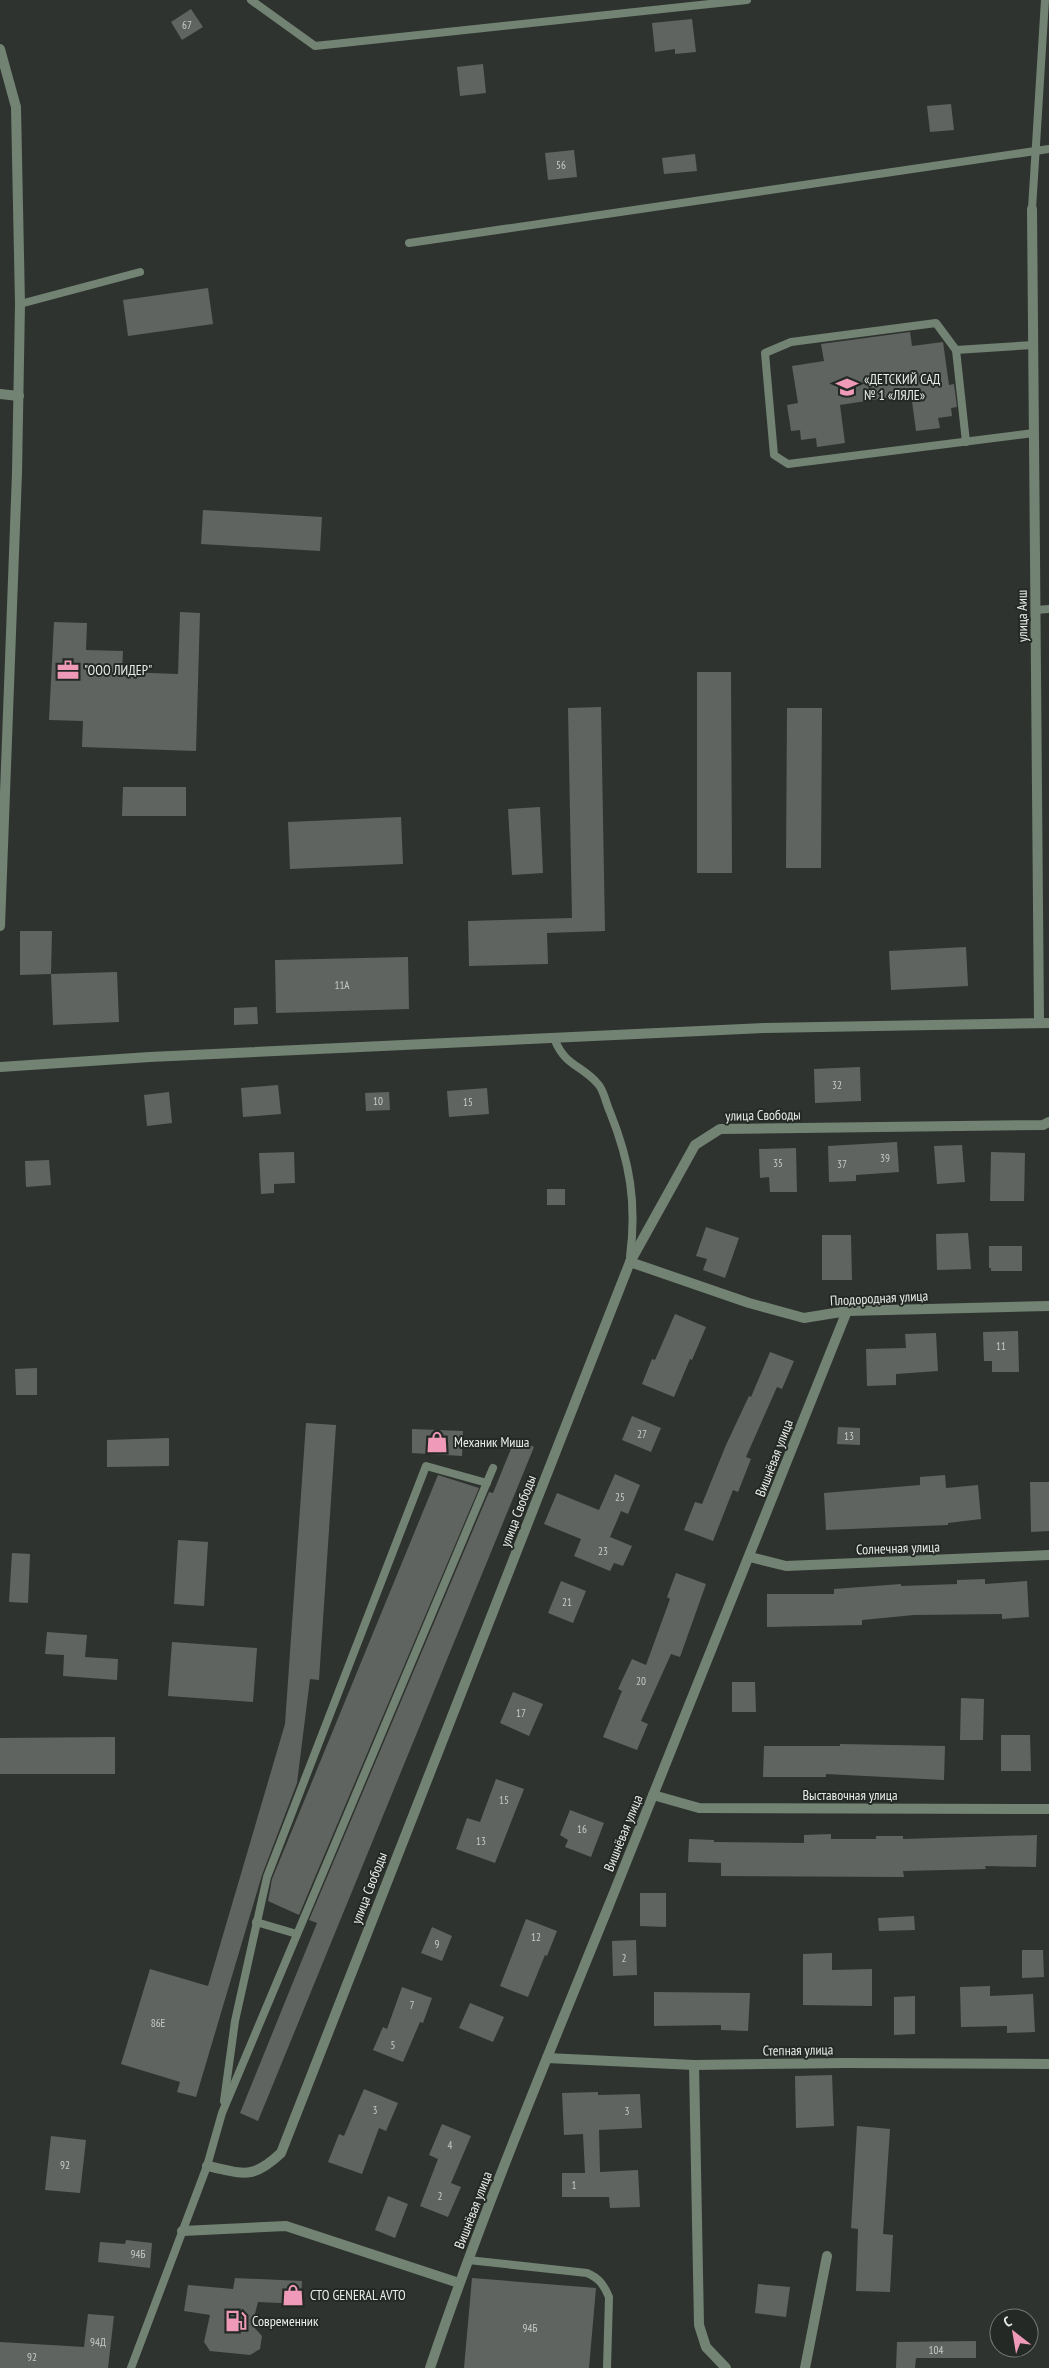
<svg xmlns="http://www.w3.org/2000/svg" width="1049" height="2368" font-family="'PT Sans Narrow',sans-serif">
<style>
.building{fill:#606460}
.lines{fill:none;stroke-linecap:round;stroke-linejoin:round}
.service{stroke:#728373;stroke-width:8}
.minor{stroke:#728373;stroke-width:10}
.labels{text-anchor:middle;stroke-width:4;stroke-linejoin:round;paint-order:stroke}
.number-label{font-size:11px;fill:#c7cac7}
.poi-label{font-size:14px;fill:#e9ece9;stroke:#252925;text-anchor:start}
.street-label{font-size:14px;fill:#e9ece9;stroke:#252925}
</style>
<rect width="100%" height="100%" fill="#2f332f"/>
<g class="building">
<path d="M191 9 203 27 182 40 171 22Z"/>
<path d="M692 19 696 52 675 54V49L655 52 652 23Z"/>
<path d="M483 64 486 93 460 96 457 67Z"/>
<path d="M951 104 954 130 930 132 927 106Z"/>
<path d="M574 150 577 177 548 180 545 153Z"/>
<path d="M695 154 697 171 664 174 662 158Z"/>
<path d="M208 288 213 324 128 336 123 300Z"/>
<path d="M910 332 912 346 943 342 949 385 954 384 957 407 951 408 952 416 938 418 940 428 916 431 911 394 840 405 845 443 817 447 816 438 801 440 800 430 791 431 787 405 798 403 792 366 824 361 821 344Z"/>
<path d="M203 510 322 517 320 551 201 544Z"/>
<path d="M180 612 200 613 196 751 82 747 83 721 49 720 54 622 87 623 86 650 123 651 122 672 178 674Z"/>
<path d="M697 672H731L732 873H697Z"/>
<path d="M601 707 605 931 547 933 548 964 469 966 468 921 572 918 568 708Z"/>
<path d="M787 708H822L821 868H786Z"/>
<path d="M123 787H186V816H122Z"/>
<path d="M540 807 543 873 512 875 508 809Z"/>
<path d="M401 817 403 864 290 869 288 822Z"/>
<path d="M20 931H52L51 974 20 975Z"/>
<path d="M966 947 968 986 891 990 889 951Z"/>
<path d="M408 957 409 1009 276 1013 275 960Z"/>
<path d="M117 972 119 1022 53 1025 51 974Z"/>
<path d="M257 1007 258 1024 234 1025V1008Z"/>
<path d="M860 1067 861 1101 815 1103 814 1069Z"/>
<path d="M278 1085 281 1114 243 1117 241 1088Z"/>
<path d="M487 1088 489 1114 449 1117 447 1091Z"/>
<path d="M169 1092 172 1123 147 1126 144 1095Z"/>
<path d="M389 1092 390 1110 366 1111 365 1093Z"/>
<path d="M897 1142 899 1172 856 1175V1181L829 1182 828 1146Z"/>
<path d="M962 1145 965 1182 937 1184 934 1146Z"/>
<path d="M796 1148 797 1192H770L769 1177 760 1178 759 1149Z"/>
<path d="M294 1152 295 1183 274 1184V1193L261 1194 259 1153Z"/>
<path d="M991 1152 1025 1153 1024 1201H990Z"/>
<path d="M49 1160 51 1185 26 1187 25 1161Z"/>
<rect x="547" y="1189" width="18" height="16"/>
<path d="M706 1227 739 1238 725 1278 703 1270 707 1259 696 1256Z"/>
<path d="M968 1233 971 1269 937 1270 936 1234Z"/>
<path d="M822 1235H851L852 1280H822Z"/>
<path d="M989 1246H1022V1271H991V1268H989Z"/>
<path d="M675 1314 706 1327 692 1360 690 1359 674 1397 642 1384 652 1359 655 1360Z"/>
<path d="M1018 1331 1019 1372H992V1361H984L983 1332Z"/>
<path d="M936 1333 938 1371 896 1374V1385L867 1386 866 1349 906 1348 905 1334Z"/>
<path d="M770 1352 794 1361 782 1389 777 1387 746 1457 751 1459 738 1492 733 1490 713 1541 684 1530 695 1502 702 1504 726 1445 749 1396 751 1397Z"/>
<path d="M37 1368V1395H16L15 1369Z"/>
<path d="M632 1416 661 1428 651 1452 622 1440Z"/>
<path d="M306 1423 336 1425 319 1680 310 1679 297 1783 262 1875 196 2097 177 2092 180 2082 121 2064 150 1969 208 1986 285 1724Z"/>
<path d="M838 1427 860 1428V1445L837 1444Z"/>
<path d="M412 1429 463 1431 462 1456 412 1453Z"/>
<path d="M169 1438V1466L107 1467V1440Z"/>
<path d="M515 1439 534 1447 258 2121 240 2113 317 1923 309 1920 489 1492 493 1493Z"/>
<path d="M615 1474 640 1485 628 1514 621 1511 610 1537 632 1546 623 1566 614 1563 610 1571 574 1556 581 1539 544 1524 557 1493 599 1510Z"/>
<path d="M438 1475 479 1488 299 1915 268 1901 272 1879Z"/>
<path d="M945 1475 946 1488 978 1485 981 1519 948 1523V1525L826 1530 824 1493 920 1485V1477Z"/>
<path d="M1030 1482H1049V1531L1031 1532Z"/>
<path d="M178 1540 208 1542 204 1606 174 1604Z"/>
<path d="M12 1553 30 1554 28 1603 9 1602Z"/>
<path d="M676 1573 706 1584 680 1657 671 1654 641 1721 648 1724 637 1750 603 1737 622 1691 618 1689 632 1659 646 1665 670 1599 667 1597Z"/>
<path d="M985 1579V1584L1027 1581 1029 1617 1002 1619V1614L914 1615 862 1620V1625L767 1627V1594H834V1589L901 1584V1586L957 1584V1580Z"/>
<path d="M561 1581 586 1591 573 1623 548 1613Z"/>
<path d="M47 1632 87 1635 85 1657 118 1659 117 1680 63 1676 64 1655 45 1654Z"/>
<path d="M172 1642 257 1648 253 1702 168 1696Z"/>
<path d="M732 1682H755L756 1712H732Z"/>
<path d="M513 1692 543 1704 529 1736 500 1723Z"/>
<path d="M961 1698 984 1699 983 1740H960Z"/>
<path d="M1001 1735H1030L1031 1771H1001Z"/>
<path d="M115 1737V1774H0V1738Z"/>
<path d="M840 1744 945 1746 944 1780 826 1774V1777H763L764 1746H840Z"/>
<path d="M496 1779 524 1789 495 1863 456 1849 467 1818 480 1822Z"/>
<path d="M570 1810 604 1823 591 1857 565 1847 568 1840 560 1835Z"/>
<path d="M831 1834V1839H876V1836H903V1839L1037 1835 1036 1867 985 1866 986 1869 903 1871 904 1877 721 1876V1863L688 1862 689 1839 714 1840V1842L804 1843V1835Z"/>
<path d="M640 1893H666V1927L640 1926Z"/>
<path d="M914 1916 915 1930 879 1931 878 1918Z"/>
<path d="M526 1919 557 1931 547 1956 545 1955 528 1997 500 1986Z"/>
<path d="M432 1927 452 1936 442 1961 421 1953Z"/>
<path d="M636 1940 637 1975 613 1976 612 1941Z"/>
<path d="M1022 1950H1043L1044 1977 1022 1978Z"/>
<path d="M832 1953V1970L872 1969V2006L803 2005V1954Z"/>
<path d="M990 1986V1996L1033 1994 1035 2032 1007 2033V2026L961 2027 960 1987Z"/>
<path d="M402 1987 432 1998 423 2023 420 2022 403 2062 373 2050 383 2027 387 2029Z"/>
<path d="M654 1992 750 1993 748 2031 721 2030V2025L654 2026Z"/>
<path d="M915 1996V2034L894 2035V1997Z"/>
<path d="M470 2003 504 2017 493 2042 459 2028Z"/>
<path d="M832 2075 834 2126 796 2128 795 2076Z"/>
<path d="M364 2089 398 2103 386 2131 379 2128 362 2174 328 2162 339 2134 344 2136Z"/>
<path d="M598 2092V2095L640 2094 642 2128 599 2130 600 2172 638 2170 640 2207 610 2208 609 2197H562V2173H585L583 2134 564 2135 562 2093Z"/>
<path d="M442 2124 471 2136 451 2183 461 2187 448 2217 420 2206 438 2159 429 2155Z"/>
<path d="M857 2126 890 2129 883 2234 893 2235 890 2292 856 2291 858 2229 851 2228Z"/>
<path d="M51 2136 86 2140 80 2193 45 2190Z"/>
<path d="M388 2196 408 2204 395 2238 375 2230Z"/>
<path d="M126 2240 152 2243 150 2268 98 2262 100 2242 125 2244Z"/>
<path d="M235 2278 302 2281 301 2304 258 2302 252 2325 262 2336 260 2349 250 2355 210 2351 204 2342 210 2315 184 2311 188 2285 233 2289Z"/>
<path d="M472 2278 596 2288 589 2368H464Z"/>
<path d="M758 2284 790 2287 786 2317 755 2313Z"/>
<path d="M88 2314 114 2316 108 2368H0V2342L84 2347Z"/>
<path d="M976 2341V2358H916L915 2368H896L897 2342Z"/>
</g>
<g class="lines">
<g class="service">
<path d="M251 0 315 46 747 0"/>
<path d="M1032 209 1045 0"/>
<path d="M409 243 1049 149"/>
<path d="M20 304 140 272"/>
<path d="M1033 345 956 350 936 323 791 342 765 353 774 455 788 464 1034 433"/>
<path d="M956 350 966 442"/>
<path d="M1036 610 1049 609"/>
<path d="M554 1038C565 1067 581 1064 598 1084 604 1090 606 1104 610 1112 630 1162 637 1203 630 1257"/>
<path d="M256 1922 297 1934"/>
<path d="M224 2101 235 2021 267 1877 426 1466 487 1483"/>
<path d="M468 2260 587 2273C599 2278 604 2285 609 2297L607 2368"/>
<path d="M131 2368 207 2166 222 2113 493 1468"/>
</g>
<g class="minor">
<path d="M0 49 16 107 20 304 17 473 0 926"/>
<path d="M1032 209 1039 1022"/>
<path d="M0 394 19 396"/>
<path d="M0 1067 150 1057 764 1028 1049 1023"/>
<path d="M630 1262 749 1303 804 1318 847 1311 1049 1306"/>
<path d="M750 1557 786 1566 1049 1555"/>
<path d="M653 1795 699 1808 1049 1809"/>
<path d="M547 2058 694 2065 845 2063 1049 2064"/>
<path d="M694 2065 699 2325 706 2347 726 2368"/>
<path d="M207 2166C243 2173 251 2181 281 2153L630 1262 695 1145 720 1129 1043 1125 1049 1122"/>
<path d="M182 2231 286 2226 459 2283"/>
<path d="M430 2368C483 2211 547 2058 609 1905 689 1707 769 1509 847 1311"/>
<path d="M805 2368 827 2256"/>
</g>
</g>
<defs>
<g id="school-bare" transform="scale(1.725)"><path d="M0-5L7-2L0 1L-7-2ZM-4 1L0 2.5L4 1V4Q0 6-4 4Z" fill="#ef9ab8" stroke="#252925" stroke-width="2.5" paint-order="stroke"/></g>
<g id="office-bare" transform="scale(1.725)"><path d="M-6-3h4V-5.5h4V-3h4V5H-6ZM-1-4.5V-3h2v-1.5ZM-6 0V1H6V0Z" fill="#ef9ab8" stroke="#252925" stroke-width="2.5" paint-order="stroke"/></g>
<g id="shop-bare" transform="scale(1.725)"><path d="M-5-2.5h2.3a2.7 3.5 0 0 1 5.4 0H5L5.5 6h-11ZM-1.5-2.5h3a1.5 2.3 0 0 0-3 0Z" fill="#ef9ab8" stroke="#252925" stroke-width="2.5" paint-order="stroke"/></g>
<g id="fuel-bare" transform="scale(1.725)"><path d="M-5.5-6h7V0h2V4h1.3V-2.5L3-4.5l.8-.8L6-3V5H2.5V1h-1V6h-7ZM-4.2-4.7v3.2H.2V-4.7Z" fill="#ef9ab8" stroke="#252925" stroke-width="2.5" paint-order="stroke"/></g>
</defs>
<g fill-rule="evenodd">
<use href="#school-bare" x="847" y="387"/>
<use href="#office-bare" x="68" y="670"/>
<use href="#shop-bare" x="437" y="1442"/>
<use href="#shop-bare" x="293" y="2295"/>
<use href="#fuel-bare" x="236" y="2321"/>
</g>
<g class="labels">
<g class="number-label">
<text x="187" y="29">67</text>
<text x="561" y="169">56</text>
<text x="342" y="989">11А</text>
<text x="837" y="1089">32</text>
<text x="378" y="1105">10</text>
<text x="468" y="1106">15</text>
<text x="885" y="1162">39</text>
<text x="778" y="1167">35</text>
<text x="842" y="1168">37</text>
<text x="1001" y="1350">11</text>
<text x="642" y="1438">27</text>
<text x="849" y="1440">13</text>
<text x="620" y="1501">25</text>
<text x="603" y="1555">23</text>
<text x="567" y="1606">21</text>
<text x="641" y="1685">20</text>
<text x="521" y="1717">17</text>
<text x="504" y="1804">15</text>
<text x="582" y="1833">16</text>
<text x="481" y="1845">13</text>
<text x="536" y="1941">12</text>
<text x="437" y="1948">9</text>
<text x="624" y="1962">2</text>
<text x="412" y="2009">7</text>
<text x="158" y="2027">86Е</text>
<text x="393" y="2049">5</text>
<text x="375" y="2114">3</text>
<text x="627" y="2115">3</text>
<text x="450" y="2149">4</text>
<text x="65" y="2169">92</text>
<text x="574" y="2189">1</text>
<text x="440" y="2200">2</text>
<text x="138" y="2258">94Б</text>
<text x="530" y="2332">94Б</text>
<text x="98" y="2346">94Д</text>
<text x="936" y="2354">104</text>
<text x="32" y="2361">92</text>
</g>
<g class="poi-label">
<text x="864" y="384">«ДЕТСКИЙ САД<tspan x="864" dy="16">№ 1 «ЛЯЛЕ»</tspan></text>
<text x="84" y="675">"ООО ЛИДЕР"</text>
<text x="454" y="1447">Механик Миша</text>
<text x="310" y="2300">СТО GENERAL AVTO</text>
<text x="252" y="2326">Современник</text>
</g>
<g class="street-label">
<text transform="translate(1022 616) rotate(-91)" y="5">улица Аиш</text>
<text transform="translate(763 1115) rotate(-1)" y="5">улица Свободы</text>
<text transform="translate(879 1298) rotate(-3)" y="5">Плодородная улица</text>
<text transform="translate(774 1458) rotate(-69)" y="5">Вишнёвая улица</text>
<text transform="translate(518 1511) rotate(-69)" y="5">улица Свободы</text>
<text transform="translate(898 1548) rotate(-2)" y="5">Солнечная улица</text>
<text x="850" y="1800">Выставочная улица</text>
<text transform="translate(623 1833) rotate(-68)" y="5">Вишнёвая улица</text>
<text transform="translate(369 1888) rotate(-69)" y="5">улица Свободы</text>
<text transform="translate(798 2050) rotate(-1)" y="5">Степная улица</text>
<text transform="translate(473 2210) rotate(-69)" y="5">Вишнёвая улица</text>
</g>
</g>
<g transform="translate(1014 2333) rotate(329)"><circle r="24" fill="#252925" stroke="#737773"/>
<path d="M0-4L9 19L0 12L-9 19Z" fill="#ef9ab8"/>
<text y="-8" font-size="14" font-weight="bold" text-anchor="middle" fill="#e9ece9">С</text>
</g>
</svg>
